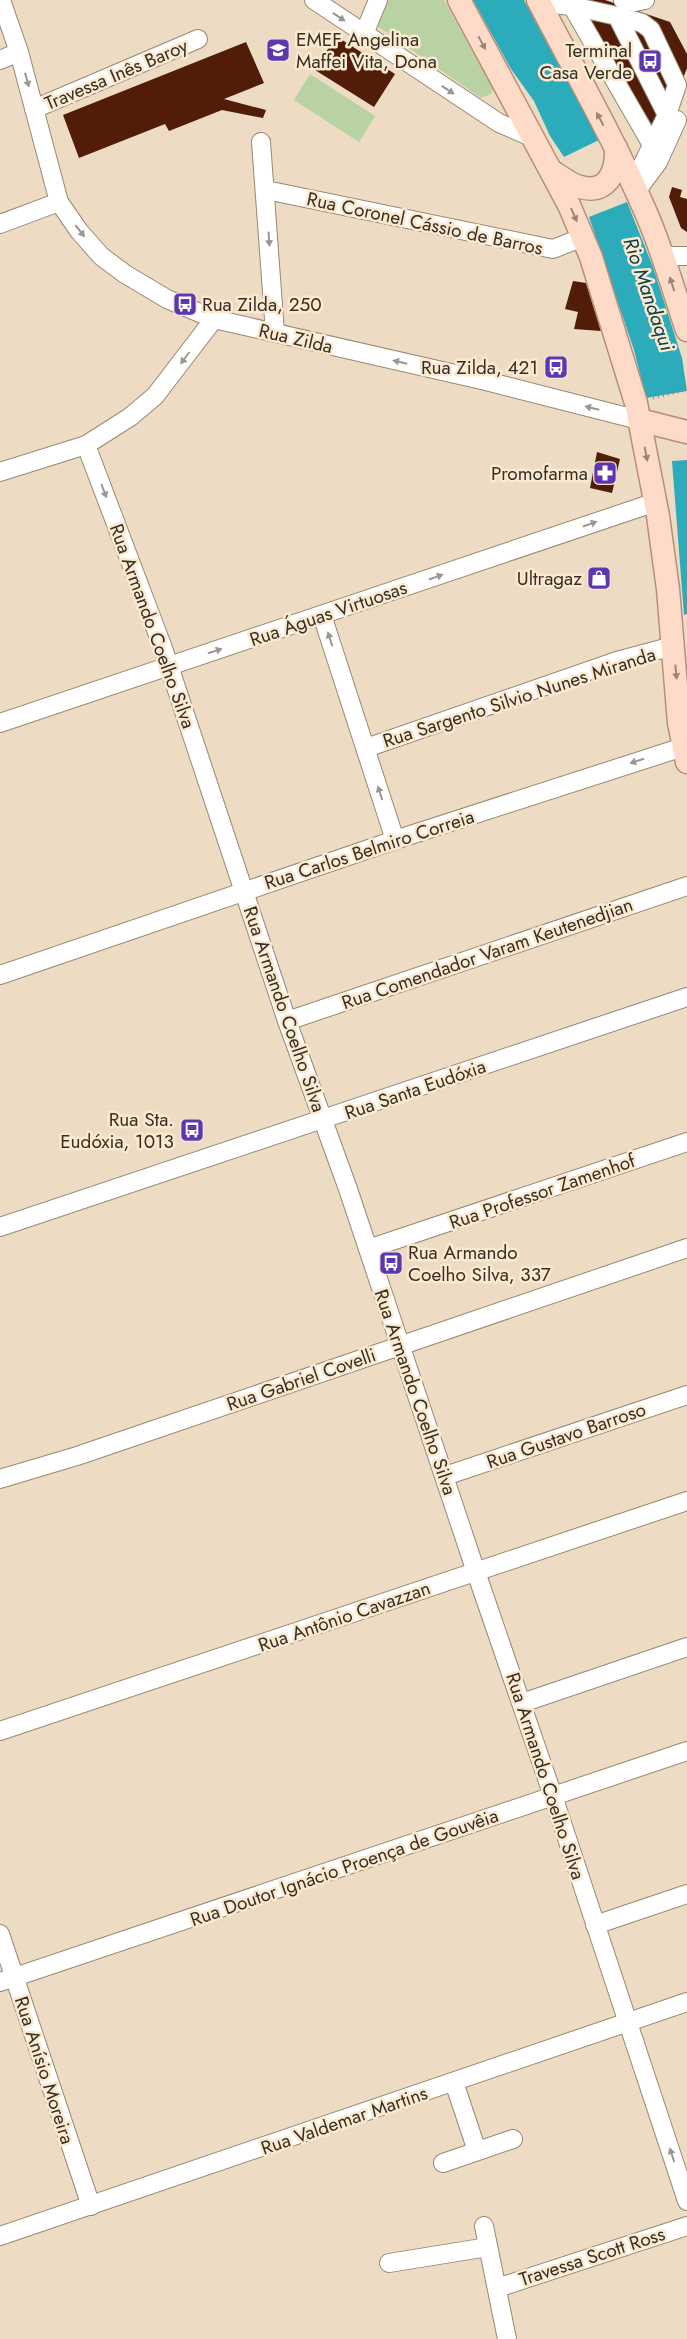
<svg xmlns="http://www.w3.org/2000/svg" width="687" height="2339" font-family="Jost,sans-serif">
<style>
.green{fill:#b9d2a3}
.water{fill:#2cabbb}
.building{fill:#511c08}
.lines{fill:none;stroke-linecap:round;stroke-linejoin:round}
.minor-casing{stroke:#988871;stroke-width:20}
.major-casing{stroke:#b78f78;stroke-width:25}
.path{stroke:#948877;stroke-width:3;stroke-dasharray:1 4;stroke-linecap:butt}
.minor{stroke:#fff;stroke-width:18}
.major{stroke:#fedbc9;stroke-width:22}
.oneway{fill:#9a9792}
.oneway2{fill:#9a8577}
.labels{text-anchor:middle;stroke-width:5;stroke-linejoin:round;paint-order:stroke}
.poi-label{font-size:19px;fill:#362f25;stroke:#fbe9d0;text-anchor:end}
.street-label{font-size:19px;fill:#362f25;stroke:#fbe9d0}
.water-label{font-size:20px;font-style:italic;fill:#0a4149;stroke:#fbe9d0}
</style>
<rect width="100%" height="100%" fill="#eddcc3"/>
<g class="green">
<path d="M389 0H444L493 89 491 94 481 98 377 26Z"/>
<path d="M310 74 375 116 359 142 294 100Z"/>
</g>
<g class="water">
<path d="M473 0H524L599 140 564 157 550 136 534 101 511 69Z"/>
<path d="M627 202 653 267 682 358 687 391 646 398 634 350 589 217Z"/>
<path d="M687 460V614L684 615 672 461Z"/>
</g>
<g class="building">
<path d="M577 0H605L670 22 687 54V68L663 132H654Z"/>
<path d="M336 36 395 74 374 107 315 70Z"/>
<path d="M246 42 264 83 224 99 266 110 263 118 222 110 169 131 165 124 79 158 63 115Z"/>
<path d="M672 187 682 190 680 197 687 199V232L681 228 669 197Z"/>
<path d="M573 281 586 283 601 331 574 329 578 312 565 309Z"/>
<path d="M597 452 620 459 612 493 590 488Z"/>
</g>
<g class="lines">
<g class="minor-casing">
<g id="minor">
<path d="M1 0 19 52 59 202 79 231 101 256 125 274 167 299 214 319 486 381 639 420"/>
<path d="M314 0 499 123 534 138"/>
<path d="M623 0 635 2 645 0"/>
<path d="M539 3 572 6 652 145"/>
<path d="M572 6 617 16 667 115"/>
<path d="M617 16 642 23 651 30 677 85 667 115 633 184"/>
<path d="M364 34 378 0"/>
<path d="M0 60 19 52"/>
<path d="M34 109 198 39"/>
<path d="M261 142 275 333"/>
<path d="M641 185 658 162 677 120"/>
<path d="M266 190 553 249 583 237"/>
<path d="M0 224 59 202"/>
<path d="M662 256H687"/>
<path d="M86 445 163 648 287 1021 348 1189 476 1572 553 1796 687 2201"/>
<path d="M0 472 86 445 130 417 155 396 214 319"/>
<path d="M322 615 395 840"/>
<path d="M0 723 656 502"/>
<path d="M366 748 617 661 673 646"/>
<path d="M0 975 395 840 683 747"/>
<path d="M287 1021 687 886"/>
<path d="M0 1227 687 997"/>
<path d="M368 1249 687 1142"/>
<path d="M445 1476 687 1395"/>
<path d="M0 1479 77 1456 687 1248"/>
<path d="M522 1703 687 1647"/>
<path d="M0 1731 687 1501"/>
<path d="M595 1925 687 1894"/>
<path d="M0 1934 91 2206"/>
<path d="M0 1982 687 1751"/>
<path d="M454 2082 477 2151"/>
<path d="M443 2163 513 2139"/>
<path d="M484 2226 507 2339"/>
<path d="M0 2236 687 2002"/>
<path d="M389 2263 488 2247"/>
<path d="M497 2288 687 2226"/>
</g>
</g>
<g class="major-casing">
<g id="major">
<path d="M459 0 569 205 591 257 636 403 658 516 668 589 679 723 687 762"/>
<path d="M538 0C575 71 615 141 647 215 663 252 674 292 687 330"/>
<path d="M553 172C560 176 568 183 577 186 606 196 617 174 616 148"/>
<path d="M639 420 687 432"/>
</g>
</g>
<path class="path" d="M653 398 687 390"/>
<use href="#minor" class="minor"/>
<use href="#major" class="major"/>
</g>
<defs><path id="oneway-solid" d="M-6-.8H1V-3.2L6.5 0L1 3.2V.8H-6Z" transform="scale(1.25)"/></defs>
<g class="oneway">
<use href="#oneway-solid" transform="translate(339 17) rotate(34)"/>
<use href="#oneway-solid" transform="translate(27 80) rotate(75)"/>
<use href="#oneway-solid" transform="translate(448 90) rotate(33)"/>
<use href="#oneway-solid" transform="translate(80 231) rotate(52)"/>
<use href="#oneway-solid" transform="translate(269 239) rotate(86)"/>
<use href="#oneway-solid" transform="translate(185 358) rotate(127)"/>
<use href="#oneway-solid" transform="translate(400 362) rotate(-167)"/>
<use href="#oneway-solid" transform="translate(592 408) rotate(-166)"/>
<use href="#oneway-solid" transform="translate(104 491) rotate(69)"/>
<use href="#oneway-solid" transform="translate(590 524) rotate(-19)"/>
<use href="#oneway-solid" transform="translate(436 577) rotate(-19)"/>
<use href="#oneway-solid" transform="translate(330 639) rotate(-108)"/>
<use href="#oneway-solid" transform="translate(215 651) rotate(-18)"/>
<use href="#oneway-solid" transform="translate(637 761) rotate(162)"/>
<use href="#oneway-solid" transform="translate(380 793) rotate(-108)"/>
<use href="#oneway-solid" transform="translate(672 2155) rotate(-108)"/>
</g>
<g class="oneway2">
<use href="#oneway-solid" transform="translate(482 43) rotate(62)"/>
<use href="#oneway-solid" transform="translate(600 119) rotate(-118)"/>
<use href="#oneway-solid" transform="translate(574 215) rotate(66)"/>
<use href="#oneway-solid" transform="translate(672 284) rotate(-108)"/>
<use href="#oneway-solid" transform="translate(646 454) rotate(79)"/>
<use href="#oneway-solid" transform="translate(676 672) rotate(84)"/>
</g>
<defs>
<g id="school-square" transform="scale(1.25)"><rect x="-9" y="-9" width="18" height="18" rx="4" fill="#5c37af" stroke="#fbe9d0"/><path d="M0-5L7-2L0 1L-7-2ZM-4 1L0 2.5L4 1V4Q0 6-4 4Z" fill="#fff"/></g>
<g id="bus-square" transform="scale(1.25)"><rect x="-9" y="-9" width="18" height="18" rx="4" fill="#5c37af" stroke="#fbe9d0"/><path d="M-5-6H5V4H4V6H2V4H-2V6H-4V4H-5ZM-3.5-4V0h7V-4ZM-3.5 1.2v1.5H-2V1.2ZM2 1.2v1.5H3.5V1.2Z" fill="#fff"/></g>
<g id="pharmacy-square" transform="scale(1.25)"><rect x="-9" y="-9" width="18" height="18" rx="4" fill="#5c37af" stroke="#fbe9d0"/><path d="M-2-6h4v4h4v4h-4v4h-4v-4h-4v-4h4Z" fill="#fff"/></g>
<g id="shop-square" transform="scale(1.25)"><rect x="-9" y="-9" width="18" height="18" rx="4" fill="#5c37af" stroke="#fbe9d0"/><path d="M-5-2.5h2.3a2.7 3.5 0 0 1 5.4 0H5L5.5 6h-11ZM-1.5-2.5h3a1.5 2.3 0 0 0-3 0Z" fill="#fff"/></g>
</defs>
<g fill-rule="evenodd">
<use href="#school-square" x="278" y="50"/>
<use href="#bus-square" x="650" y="61"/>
<use href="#bus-square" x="185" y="304"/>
<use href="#bus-square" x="556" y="367"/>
<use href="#pharmacy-square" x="605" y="473"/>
<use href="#shop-square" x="599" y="578"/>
<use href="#bus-square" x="192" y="1130"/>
<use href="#bus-square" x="391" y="1263"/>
</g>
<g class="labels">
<g class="poi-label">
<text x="296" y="46" text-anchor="start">EMEF Angelina<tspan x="296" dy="22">Maffei Vita, Dona</tspan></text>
<text x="632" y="57">Terminal<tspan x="632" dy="22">Casa Verde</tspan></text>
<text x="202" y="311" text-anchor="start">Rua Zilda, 250</text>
<text x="538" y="374">Rua Zilda, 421</text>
<text x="588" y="480">Promofarma</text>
<text x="582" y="585">Ultragaz</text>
<text x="174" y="1126">Rua Sta.<tspan x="174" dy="22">Eudóxia, 1013</tspan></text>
<text x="408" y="1259" text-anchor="start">Rua Armando<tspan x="408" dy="22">Coelho Silva, 337</tspan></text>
</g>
<g class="street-label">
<text transform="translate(116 74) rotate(-23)" y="7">Travessa Inês Baroy</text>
<text transform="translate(425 223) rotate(12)" y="7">Rua Coronel Cássio de Barros</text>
<text transform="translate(296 338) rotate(13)" y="7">Rua Zilda</text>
<text transform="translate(328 613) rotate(-19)" y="7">Rua Águas Virtuosas</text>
<text transform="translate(153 626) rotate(70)" y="7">Rua Armando Coelho Silva</text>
<text transform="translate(519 697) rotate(-18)" y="7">Rua Sargento Silvio Nunes Miranda</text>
<text transform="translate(369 849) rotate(-18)" y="7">Rua Carlos Belmiro Correia</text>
<text transform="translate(487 953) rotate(-19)" y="7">Rua Comendador Varam Keutenedjian</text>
<text transform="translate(285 1009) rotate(71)" y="7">Rua Armando Coelho Silva</text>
<text transform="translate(415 1089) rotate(-19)" y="7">Rua Santa Eudóxia</text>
<text transform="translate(542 1191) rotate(-19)" y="7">Rua Professor Zamenhof</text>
<text transform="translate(301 1379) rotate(-19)" y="7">Rua Gabriel Covelli</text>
<text transform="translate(416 1392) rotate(71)" y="7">Rua Armando Coelho Silva</text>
<text transform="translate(566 1435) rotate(-19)" y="7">Rua Gustavo Barroso</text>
<text transform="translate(344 1616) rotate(-19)" y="7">Rua Antônio Cavazzan</text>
<text transform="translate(546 1776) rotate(72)" y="7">Rua Armando Coelho Silva</text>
<text transform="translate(344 1867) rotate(-19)" y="7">Rua Doutor Ignácio Proença de Gouvêia</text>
<text transform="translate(45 2070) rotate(72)" y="7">Rua Anísio Moreira</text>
<text transform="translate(344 2120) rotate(-19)" y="7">Rua Valdemar Martins</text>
<text transform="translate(592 2256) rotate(-18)" y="7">Travessa Scott Ross</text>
</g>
<g class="water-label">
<text transform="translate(649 294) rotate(71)" y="7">Rio Mandaqui</text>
</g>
</g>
</svg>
